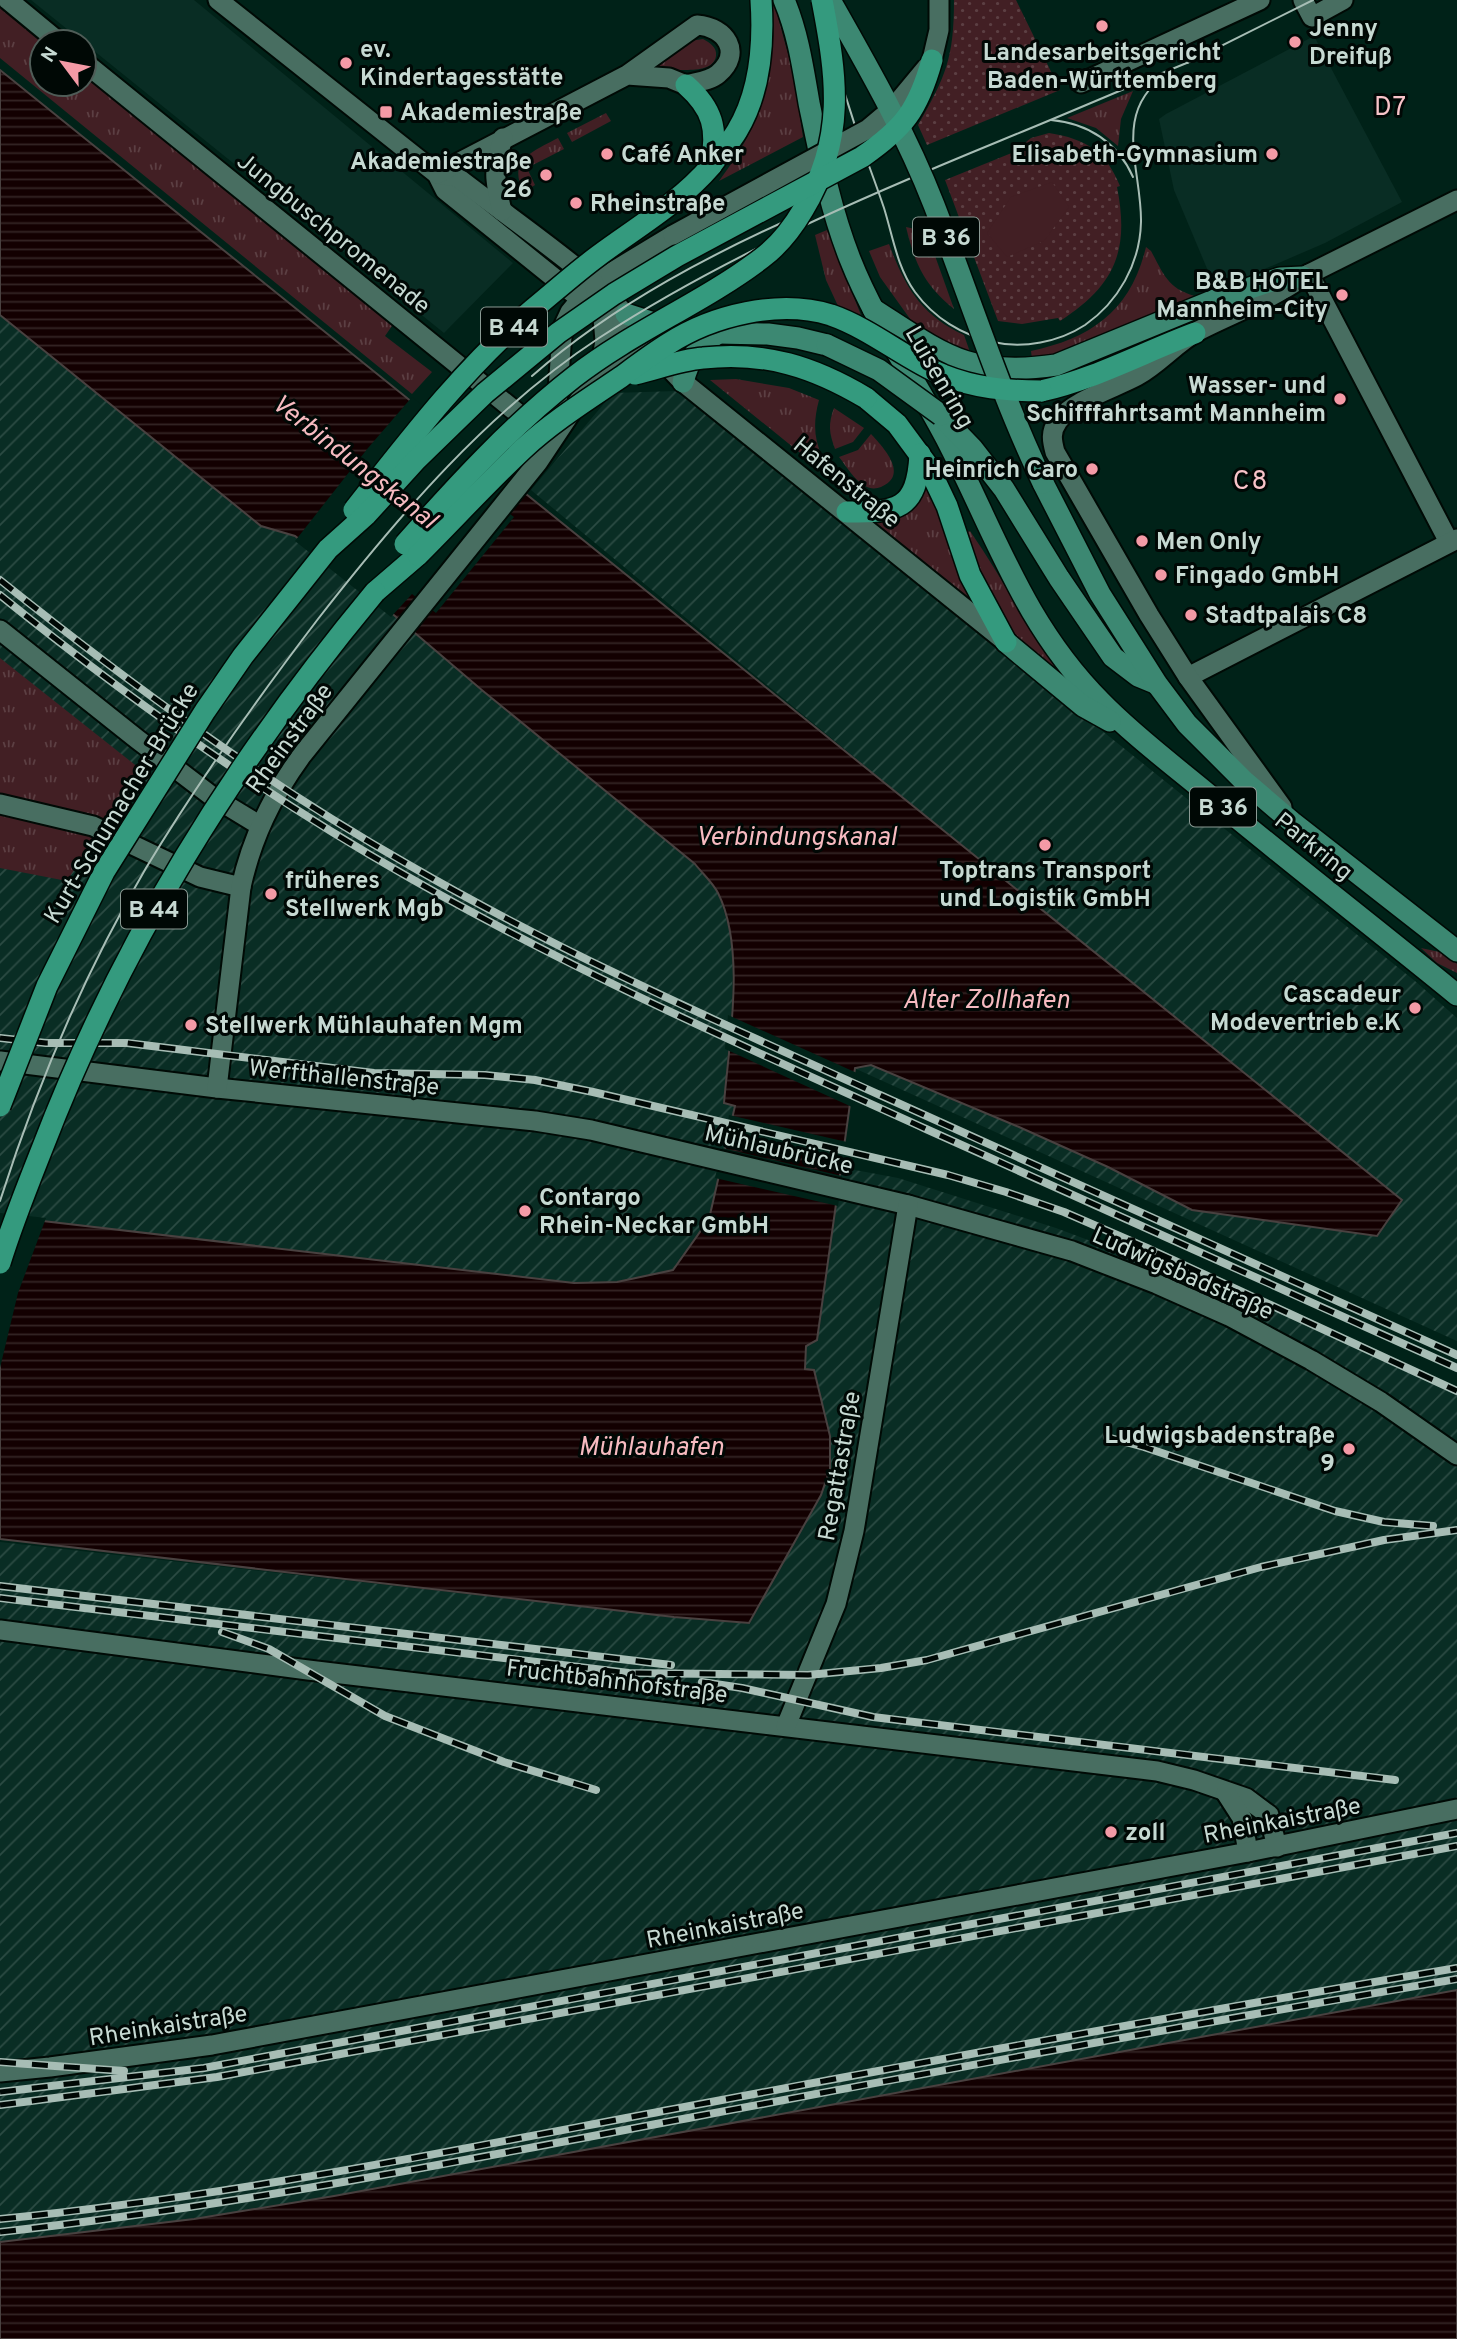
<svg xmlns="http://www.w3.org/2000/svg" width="1457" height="2339" font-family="Overpass,sans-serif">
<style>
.built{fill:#092d24}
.industrial{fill:url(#industrial-furrows)}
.grass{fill:url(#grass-tufts)}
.park{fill:url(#park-dots)}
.pitch{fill:#421f24}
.water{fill:url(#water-rules);stroke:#494140;stroke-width:2}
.pier{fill:#002218}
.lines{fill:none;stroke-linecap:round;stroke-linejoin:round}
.minor-casing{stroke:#000a05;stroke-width:23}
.major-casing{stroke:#000a05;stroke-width:24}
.highway-casing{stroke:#000a05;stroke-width:24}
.minor{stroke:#486e61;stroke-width:19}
.major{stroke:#3c8872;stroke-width:21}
.highway{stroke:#349a7e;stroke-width:21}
.tram{stroke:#a7bdb5;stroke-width:2}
.rail-casing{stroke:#a7bdb5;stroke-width:8}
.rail{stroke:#000805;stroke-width:5;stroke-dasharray:16;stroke-linecap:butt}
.minor-bridge-casing{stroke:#000a05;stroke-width:23;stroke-linecap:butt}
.major-bridge-casing{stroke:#000a05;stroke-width:24;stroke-linecap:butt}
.highway-bridge-casing{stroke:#000a05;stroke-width:24;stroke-linecap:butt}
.minor-bridge{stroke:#486e61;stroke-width:19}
.major-bridge{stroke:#3c8872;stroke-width:21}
.highway-bridge{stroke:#349a7e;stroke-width:21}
.poi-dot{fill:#f49aa6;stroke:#000805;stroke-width:2.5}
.labels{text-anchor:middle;stroke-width:6;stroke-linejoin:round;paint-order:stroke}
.shield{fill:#000805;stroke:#8b9a94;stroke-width:2}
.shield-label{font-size:23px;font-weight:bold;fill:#c6d9d2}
.poi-label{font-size:24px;font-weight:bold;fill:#c6d9d2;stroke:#000805;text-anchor:start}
.street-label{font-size:24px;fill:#c6d9d2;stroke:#000805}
.neighbourhood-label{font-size:26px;letter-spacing:2px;fill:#f8c4c9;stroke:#000805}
.water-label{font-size:26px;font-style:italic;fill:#f6bac0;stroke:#000805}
</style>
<defs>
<pattern id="industrial-furrows" width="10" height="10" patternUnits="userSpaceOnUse" patternTransform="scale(1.75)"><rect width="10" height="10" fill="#092d24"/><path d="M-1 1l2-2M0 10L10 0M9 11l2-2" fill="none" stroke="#2b4b43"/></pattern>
<pattern id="grass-tufts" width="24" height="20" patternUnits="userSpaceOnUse" patternTransform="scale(1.75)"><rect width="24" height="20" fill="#421f24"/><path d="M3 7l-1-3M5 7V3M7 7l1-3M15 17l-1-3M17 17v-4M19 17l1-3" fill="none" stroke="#5c3f43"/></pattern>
<pattern id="park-dots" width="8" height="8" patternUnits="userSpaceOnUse" patternTransform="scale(1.75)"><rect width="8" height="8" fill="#421f24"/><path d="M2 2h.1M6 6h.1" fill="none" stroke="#5c3f43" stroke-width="1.8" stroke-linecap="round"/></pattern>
<pattern id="water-rules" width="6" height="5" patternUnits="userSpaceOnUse" patternTransform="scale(1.75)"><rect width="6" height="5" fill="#130001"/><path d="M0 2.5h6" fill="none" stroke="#342525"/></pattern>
</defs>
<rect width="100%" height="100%" fill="#002218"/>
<g class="built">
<path d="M31 0H194L513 263 444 333Z"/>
<path d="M1314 36 1402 202 1325 243 1216 290 1174 190 1159 119 1166 114Z"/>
</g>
<g class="industrial">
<path d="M0 315 261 526 295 536 395 616 483 691 695 864 718 893 733 941 732 1001 724 1103 735 1106 709 1219 673 1270 617 1282 574 1283 0 1216Z"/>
<path d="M677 391 1415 981 1457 1018V1341L854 1068 871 1065 1019 1127 1108 1167 1192 1210 1402 1200 899 794 531 490 613 393Z"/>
<path d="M839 1167 898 1178 1056 1228 1283 1313 1457 1395V1990L334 2196 194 2219 0 2242V1542L674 1617 749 1623 830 1436 814 1370H805L806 1345 817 1340Z"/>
</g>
<g class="grass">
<path d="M775 6 794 76 803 137 719 181C764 121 773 82 771 7Z"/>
<path d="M0 7 43 42 42 84H84V75L394 323 385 336 432 372 412 394 0 58Z"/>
<path d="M703 39C710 43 717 47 716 56 713 76 676 68 660 70L657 61 690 41Z"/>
<path d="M1133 91 1121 119 1118 146 1096 128 1067 118Z"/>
<path d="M606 113 611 121 572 142 567 133Z"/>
<path d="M558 138 564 149 527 168 535 185 524 192C506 160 534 151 558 138Z"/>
<path d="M906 227 915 229 929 239 954 309C924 285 915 264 906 227Z"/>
<path d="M827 230 861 315 838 306 826 280 815 235Z"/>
<path d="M889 244C905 287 921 315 964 335L971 355 913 323 880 277 869 251Z"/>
<path d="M1146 247 1151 251C1165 277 1169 290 1199 297L1056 355 1032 359 1031 351C1092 338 1131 310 1146 247Z"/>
<path d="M736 379 789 388 819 400C809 437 819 456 841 486L710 380Z"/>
<path d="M834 408 864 428 853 442 835 449C829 433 828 424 834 408Z"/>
<path d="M871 434C883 447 910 475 881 487 876 489 870 489 865 486 854 480 847 467 839 457L858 450Z"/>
<path d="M925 487H931L974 602 971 604 871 521Z"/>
<path d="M970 531C1000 574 1024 622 1055 665L1051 667C1041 658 1028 649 1018 639 990 610 978 570 965 533Z"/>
<path d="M0 658 139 768 67 881 0 868Z"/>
<path d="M1421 948 1444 953 1457 964V973L1437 963Z"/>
</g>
<g class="park">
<path d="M954 0H1016L1060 90 927 145 918 125C946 76 954 58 954 0Z"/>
<path d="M1049 133C1086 139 1106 151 1120 186L1117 187C1130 252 1114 286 1060 321L1058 318 1022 324 998 321 945 180 1014 152 1031 138Z"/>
</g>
<path class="pitch" d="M1052 182 1069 207 1044 241 1007 257 987 233 1011 197Z"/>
<g class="water">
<path d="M0 70 1402 1200 1377 1236 1192 1210 1108 1167 1019 1127 871 1065 855 1068 817 1340 806 1346 805 1369 814 1370 830 1436V1469L821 1495 749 1623 674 1617 0 1539V1216L574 1283 617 1282 673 1270 709 1219 735 1106 724 1103C729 1042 746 949 718 893 713 883 702 873 695 864L483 691 395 616 295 536 261 526 0 315Z"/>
<path d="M1457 1990V2339H0V2242L194 2219 334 2196Z"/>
</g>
<g class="pier">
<path d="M412 397 520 484 499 505 514 517 436 613 412 594 391 617 295 541 368 448Z"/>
<path d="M728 1015 857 1073 852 1107 725 1049Z"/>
<path d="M729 1115 847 1142 844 1159 726 1132Z"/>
<path d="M722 1148 842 1176 838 1206 715 1178Z"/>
<path d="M0 1213 46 1218 18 1293 0 1368Z"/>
</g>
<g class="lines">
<g class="minor-casing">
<g id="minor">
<path d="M8 0 59 42"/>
<path d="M218 0 437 174 445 190 640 347"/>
<path d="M1303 0 1312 17 1343 0"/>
<path d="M932 60 939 30V0"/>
<path d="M84 62 536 428"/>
<path d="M1081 83 1260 0"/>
<path d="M437 174 457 177C502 212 550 245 594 282 628 312 651 351 683 382L1005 641"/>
<path d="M437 174 627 75 697 25C726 27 743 53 718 74 710 81 696 82 686 85L669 78 627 75"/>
<path d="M502 211C494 178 493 171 503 138"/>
<path d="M1309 274 1449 542"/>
<path d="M600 369 645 352"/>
<path d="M555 434 561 347 563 327 570 312 594 283 673 235"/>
<path d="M0 630 137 739 213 797 259 825"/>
<path d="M1188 677 1457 539"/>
<path d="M0 804 93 826 200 877 241 887"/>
<path d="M1282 807 1188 677 1149 615 1055 452C1052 441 1050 432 1058 421 1072 401 1115 388 1137 376 1159 364 1176 343 1198 331 1233 313 1270 300 1303 277L1457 200"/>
<path d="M0 1061 217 1088 535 1121 591 1130 908 1205 1072 1251 1157 1284 1229 1316 1311 1360 1381 1402 1457 1455"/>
<path d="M217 1088 241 887C252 837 272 796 302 755L538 462 600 369 605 341 603 318 594 283"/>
<path d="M0 1630 308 1670 1157 1771 1194 1780 1246 1798 1269 1815 1277 1847"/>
<path d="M786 1726 836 1604 854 1531 908 1205"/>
<path d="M1226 1793 1242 1818 1248 1852"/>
<path d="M0 2072 50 2067 212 2045 1248 1852 1457 1809"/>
</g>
</g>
<g class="major-casing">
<g id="major">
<path d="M784 0C798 33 803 68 809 103 820 156 830 208 850 259 876 325 918 383 950 446 997 538 1025 626 1101 702 1134 736 1173 765 1209 795 1291 863 1375 928 1457 995"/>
<path d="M873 309C943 354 969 378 1056 365L1217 299 1280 278 1303 277"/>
<path d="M626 314 660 325 718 333 768 334 798 338 827 345"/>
<path d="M683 382C690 357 696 348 718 333"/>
<path d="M944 419 972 448 1004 489 1059 578 1113 657 1138 676 1155 683"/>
<path d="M1043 483 1100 594 1157 684 1187 724 1244 781 1292 822 1457 951"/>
<path d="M1006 642 1083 706 1110 721"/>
</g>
</g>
<g class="highway-casing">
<g id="highway">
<path d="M686 85C713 109 718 129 711 164"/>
<path d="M711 166C719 154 730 143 737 131 760 93 764 44 761 0"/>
<path d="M1041 391C1095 379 1144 352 1195 333"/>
<path d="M866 398 897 424 928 466 947 506 970 575 1006 642"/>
<path d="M847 512C897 512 917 511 920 454"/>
<path d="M375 592 418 555"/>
</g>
</g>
<use href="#minor" class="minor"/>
<use href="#major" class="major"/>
<use href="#highway" class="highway"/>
<g class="tram">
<path d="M818 18C834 57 846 98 859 138 867 161 876 184 884 208 893 237 897 267 915 292 934 318 962 335 993 342 1023 349 1059 342 1085 325 1118 302 1140 264 1141 222 1142 170 1111 112 1166 75"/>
<path d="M1187 63 1313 0"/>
<path d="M1051 120C1088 123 1118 143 1133 177"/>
<path d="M532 376C615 303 716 251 817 207"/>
<path d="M0 1201C37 1085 85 972 146 868 198 782 257 699 318 619 399 515 488 411 599 338 725 256 863 197 1002 140 1066 114 1130 86 1194 60"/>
</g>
<g class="rail-casing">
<g id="rail">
<path d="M0 580C130 684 265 783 409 865 561 953 721 1023 880 1095 1072 1182 1265 1268 1457 1355"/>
<path d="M0 595C129 699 265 796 410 878 577 973 752 1050 926 1129 1103 1208 1280 1289 1457 1368"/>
<path d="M0 1038 46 1043H127L374 1073 485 1075 535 1080 593 1092 948 1175 1006 1192 1064 1212 1147 1248 1457 1391"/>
<path d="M1107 1437 1144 1447 1335 1511 1384 1522 1433 1526"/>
<path d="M0 1586 671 1665"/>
<path d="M0 1598 629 1673 808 1675 881 1668 927 1660 1261 1567 1384 1540 1457 1530"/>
<path d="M222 1632 269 1649 385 1716 504 1762 596 1790"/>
<path d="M702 1682 742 1688 873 1717 1395 1780"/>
<path d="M0 2062 124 2071"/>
<path d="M0 2092 204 2068 1457 1833"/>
<path d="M0 2105 217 2077 1457 1846"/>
<path d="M0 2219C227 2197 450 2151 674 2109 935 2060 1196 2012 1457 1968"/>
<path d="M0 2232C237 2206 470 2159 704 2115 954 2068 1205 2022 1457 1979"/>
</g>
</g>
<use href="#rail" class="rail"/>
<g class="minor-bridge-casing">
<path id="minor-bridge" d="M673 235 868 129 893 108 927 67"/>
</g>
<g class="major-bridge-casing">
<g id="major-bridge">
<path d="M830 0C868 67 906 133 934 205 970 298 1000 393 1043 483"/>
<path d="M827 345 879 370 941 415"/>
</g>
</g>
<g class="highway-bridge-casing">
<g id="highway-bridge">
<path d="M635 374C657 369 679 360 703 358 765 351 814 367 866 398"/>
<path d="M354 510C409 440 464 368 532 310 554 292 575 273 598 256 637 227 679 203 711 166"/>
<path d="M405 544C457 485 511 426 574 377 633 331 703 303 762 258 778 246 793 227 803 210 846 138 837 78 822 0"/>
<path d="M418 555C453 520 487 483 523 449 552 422 587 400 621 377 636 366 652 354 668 344 713 315 779 299 831 315 871 329 904 358 943 375 975 388 1007 391 1041 391"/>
<path d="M0 1106 47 986 104 872 205 711 243 656 328 549 366 515 416 460 485 393 558 333 614 294 677 256 862 157C904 128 918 110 932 60"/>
<path d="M0 1263C12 1224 27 1187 42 1149 122 941 233 763 375 592"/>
</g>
</g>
<use href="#minor-bridge" class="minor-bridge"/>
<use href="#major-bridge" class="major-bridge"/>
<use href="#highway-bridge" class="highway-bridge"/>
</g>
<g class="poi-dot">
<circle cx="1102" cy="26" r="7"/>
<circle cx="1295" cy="42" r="7"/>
<circle cx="346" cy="63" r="7"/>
<rect x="379" y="105" width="14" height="14" rx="3.5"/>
<circle cx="607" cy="154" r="7"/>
<circle cx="1272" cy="154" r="7"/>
<circle cx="546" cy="175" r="7"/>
<circle cx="576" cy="203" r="7"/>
<circle cx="1342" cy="295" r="7"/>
<circle cx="1340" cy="399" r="7"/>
<circle cx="1092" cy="469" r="7"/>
<circle cx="1142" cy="541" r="7"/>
<circle cx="1161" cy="575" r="7"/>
<circle cx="1191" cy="615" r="7"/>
<circle cx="1045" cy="845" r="7"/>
<circle cx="271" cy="894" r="7"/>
<circle cx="1415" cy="1008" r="7"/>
<circle cx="191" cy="1025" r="7"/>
<circle cx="525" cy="1211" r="7"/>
<circle cx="1349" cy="1449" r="7"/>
<circle cx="1111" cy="1832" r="7"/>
</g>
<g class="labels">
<g class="shield">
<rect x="913" y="217.5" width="66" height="39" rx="5"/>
<rect x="481" y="307.5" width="66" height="39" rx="5"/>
<rect x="1190" y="787.5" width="66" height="39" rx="5"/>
<rect x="121" y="889.5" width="66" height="39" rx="5"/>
</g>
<g class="shield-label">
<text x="946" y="245">B 36</text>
<text x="514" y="335">B 44</text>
<text x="1223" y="815">B 36</text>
<text x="154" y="917">B 44</text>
</g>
<g class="poi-label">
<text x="1309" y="36">Jenny<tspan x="1309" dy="28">Dreifuß</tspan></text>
<text x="360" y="57">ev.<tspan x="360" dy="28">Kindertagesstätte</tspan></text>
<text x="1102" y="60" text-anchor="middle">Landesarbeitsgericht<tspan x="1102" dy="28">Baden-Württemberg</tspan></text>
<text x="400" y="120">Akademiestraße</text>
<text x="621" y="162">Café Anker</text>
<text x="1258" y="162" text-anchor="end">Elisabeth-Gymnasium</text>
<text x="532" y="169" text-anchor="end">Akademiestraße<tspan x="532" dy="28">26</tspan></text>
<text x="590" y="211">Rheinstraße</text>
<text x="1328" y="289" text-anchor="end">B&amp;B HOTEL<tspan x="1328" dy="28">Mannheim-City</tspan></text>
<text x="1326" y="393" text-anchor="end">Wasser- und<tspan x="1326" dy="28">Schifffahrtsamt Mannheim</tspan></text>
<text x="1078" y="477" text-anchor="end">Heinrich Caro</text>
<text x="1156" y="549">Men Only</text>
<text x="1175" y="583">Fingado GmbH</text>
<text x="1205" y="623">Stadtpalais C8</text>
<text x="1045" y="878" text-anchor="middle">Toptrans Transport<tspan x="1045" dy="28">und Logistik GmbH</tspan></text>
<text x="285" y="888">früheres<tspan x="285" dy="28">Stellwerk Mgb</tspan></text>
<text x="1401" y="1002" text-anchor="end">Cascadeur<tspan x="1401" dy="28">Modevertrieb e.K</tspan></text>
<text x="205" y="1033">Stellwerk Mühlauhafen Mgm</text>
<text x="539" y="1205">Contargo<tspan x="539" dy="28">Rhein-Neckar GmbH</tspan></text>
<text x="1335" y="1443" text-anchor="end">Ludwigsbadenstraße<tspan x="1335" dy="28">9</tspan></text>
<text x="1125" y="1840">zoll</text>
</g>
<g class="street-label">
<text transform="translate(334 233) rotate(39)" y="8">Jungbuschpromenade</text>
<text transform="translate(940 377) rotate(60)" y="8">Luisenring</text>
<text transform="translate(847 482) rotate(39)" y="8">Hafenstraße</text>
<text transform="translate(289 738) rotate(-54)" y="8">Rheinstraße</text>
<text transform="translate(121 803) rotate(-59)" y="8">Kurt-Schumacher-Brücke</text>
<text transform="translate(1314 846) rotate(39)" y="8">Parkring</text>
<text transform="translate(344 1077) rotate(6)" y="8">Werfthallenstraße</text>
<text transform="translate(779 1149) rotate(13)" y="8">Mühlaubrücke</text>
<text transform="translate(1183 1273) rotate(24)" y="8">Ludwigsbadstraße</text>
<text transform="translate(839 1466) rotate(-80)" y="8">Regattastraße</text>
<text transform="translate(617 1681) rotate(7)" y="8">Fruchtbahnhofstraße</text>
<text transform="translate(1282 1820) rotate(-11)" y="8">Rheinkaistraße</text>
<text transform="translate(725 1925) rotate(-11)" y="8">Rheinkaistraße</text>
<text transform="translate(168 2025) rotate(-9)" y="8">Rheinkaistraße</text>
</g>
<g class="neighbourhood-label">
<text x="1391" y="115">D7</text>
<text x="1251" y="489">C8</text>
</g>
<g class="water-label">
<text transform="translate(355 461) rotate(38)" y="9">Verbindungskanal</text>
<text x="796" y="845">Verbindungskanal</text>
<text x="986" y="1008">Alter Zollhafen</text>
<text x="651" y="1455">Mühlauhafen</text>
</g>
</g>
<g transform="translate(63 63) rotate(302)"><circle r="33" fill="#000805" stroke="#4f5c57" stroke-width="2"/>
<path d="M0-5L12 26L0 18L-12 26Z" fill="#f49aa6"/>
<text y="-10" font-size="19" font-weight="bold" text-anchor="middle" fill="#c6d9d2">N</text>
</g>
</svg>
